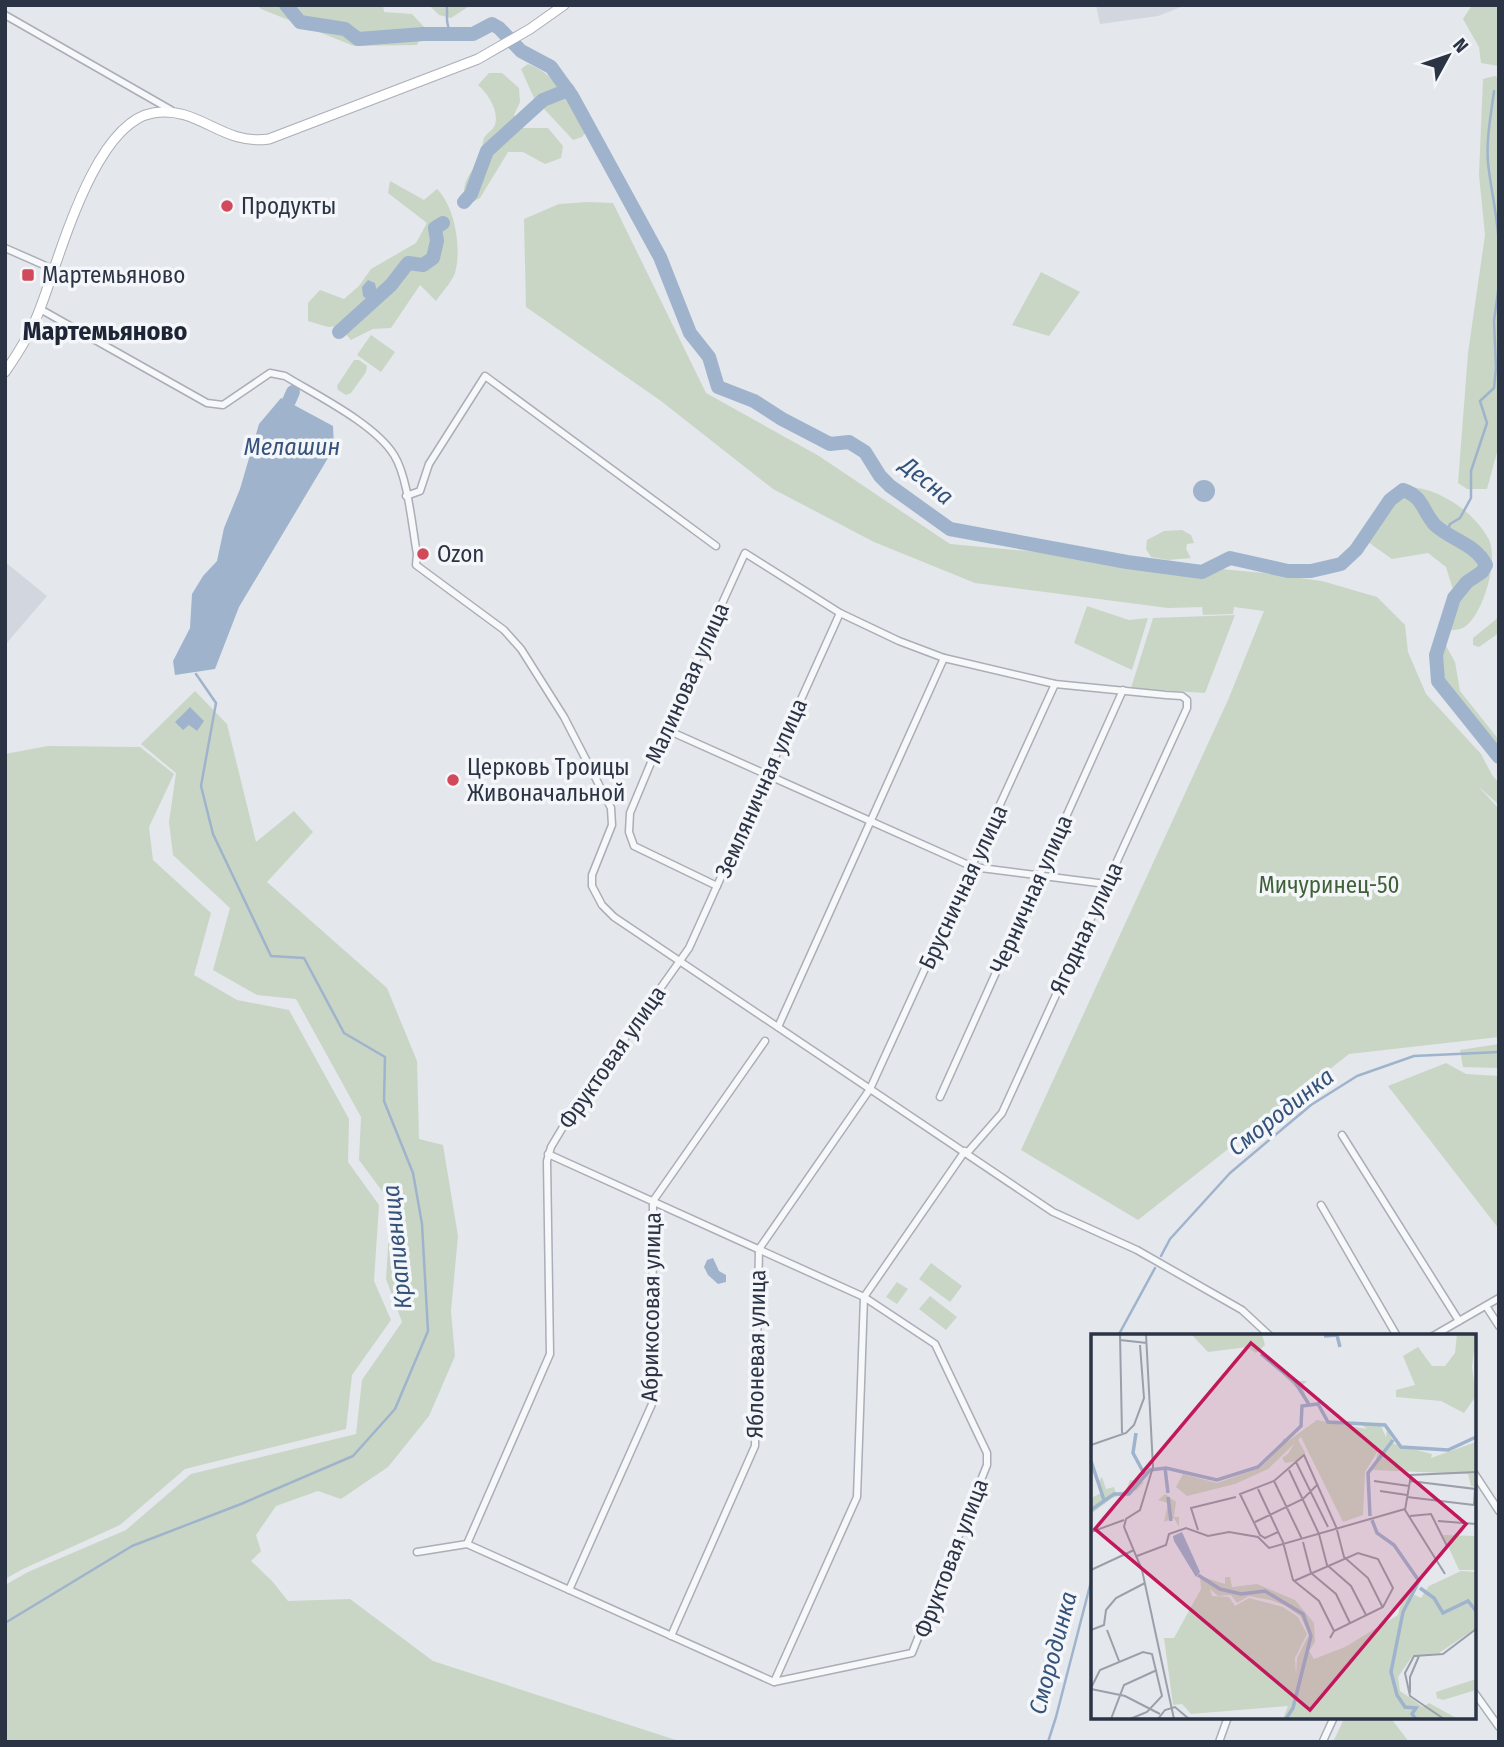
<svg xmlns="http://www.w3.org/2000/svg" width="1504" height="1747" font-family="'Fira Sans Condensed',sans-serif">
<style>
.built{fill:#d2d6de}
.green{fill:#c9d6c5}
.water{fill:#9fb4cc}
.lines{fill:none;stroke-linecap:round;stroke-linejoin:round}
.stream{stroke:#9fb4cc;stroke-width:2.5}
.river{stroke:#9fb4cc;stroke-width:14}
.street-casing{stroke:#a9aeb7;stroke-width:9}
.secondary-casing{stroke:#a9aeb7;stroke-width:11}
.street{stroke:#f7f8fa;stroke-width:6}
.secondary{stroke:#fff;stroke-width:9}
.poi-dot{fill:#d1495b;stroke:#f4f6f9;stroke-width:2.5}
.labels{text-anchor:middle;stroke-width:7;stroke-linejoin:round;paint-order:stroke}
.poi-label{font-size:23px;fill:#2b3445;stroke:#f4f6f9;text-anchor:start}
.street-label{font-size:23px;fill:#2b3445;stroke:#f4f6f9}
.park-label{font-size:23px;fill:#3f6138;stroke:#f4f6f9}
.water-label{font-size:24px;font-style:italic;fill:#34527a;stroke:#f4f6f9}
.quarter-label{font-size:26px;font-weight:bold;fill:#1d2536;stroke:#f4f6f9}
.inset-river{fill:none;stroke:#9fb4cc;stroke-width:3.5}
.inset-road{fill:none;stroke:#9a9fa9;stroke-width:2}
.view{fill:#c2185b;fill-opacity:0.15;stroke:#c2185b;stroke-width:3.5}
.inset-edge{fill:none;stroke:#2b3445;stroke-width:3.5}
</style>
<rect width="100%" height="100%" fill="#e4e7ec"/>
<g class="built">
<path d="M1096 5H1186L1158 16 1100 24Z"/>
<path d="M5 562 47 596 5 645Z"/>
</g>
<g class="green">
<path d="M257 5H383L384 12 412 14 425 28 417 45 354 46 261 9Z"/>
<path d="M429 5H471L451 18 439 15Z"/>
<path d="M1472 5H1499V66L1481 63 1479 47 1463 19Z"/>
<path d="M528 64C557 74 573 106 587 131L582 137 573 140 534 98 521 69Z"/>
<path d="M489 73H502L519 88 520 102 514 115 522 128H548L563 146 561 158 545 164 523 152H508L480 198 467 205C458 181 473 174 481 154 483 149 482 142 484 138 487 133 493 130 495 125 499 110 488 94 478 85Z"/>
<path d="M1495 76 1499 78V445L1487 489H1467L1458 483 1468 353 1485 235 1479 175 1483 79Z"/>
<path d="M390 181 424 200 437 189C455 207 462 248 455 273 451 283 442 292 436 301L420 285 391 328 373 329 351 340 339 326 328 327 308 321V303L320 290 344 299 359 286 371 269 416 243 427 223 388 193Z"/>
<path d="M588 202 613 203 706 393 819 456 950 544 1264 573 1322 581 1377 597 1405 625 1408 652 1426 694 1481 754 1492 775 1499 783V805L1478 786 1499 809V1037L1349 1054 1138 1220 1021 1150 1228 700 1264 611 1234 607 1233 614 1203 615 1202 607 1168 608 975 583 874 542 773 489 661 401 526 307 524 219 559 204Z"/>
<path d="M1041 272 1080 292 1049 336 1012 325Z"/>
<path d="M371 335 395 352 381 372 357 355Z"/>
<path d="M354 360H359L367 366 366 372 351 393 346 395 338 390 337 386Z"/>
<path d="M1409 487C1439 488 1474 512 1488 538 1500 558 1483 617 1463 628 1458 630 1451 630 1446 631L1456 599 1446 567 1428 553 1392 559 1368 542 1392 503Z"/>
<path d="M1182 530 1191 535 1194 543 1187 544 1186 549 1191 558 1168 560 1151 557 1146 549 1147 540 1164 531Z"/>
<path d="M1087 606 1129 620 1148 618 1132 670 1074 643Z"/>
<path d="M1235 615 1205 693 1131 688 1153 618Z"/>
<path d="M1499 617V633L1479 647 1473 645V638Z"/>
<path d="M1445 644 1455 662 1460 691 1499 740V753L1440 680 1438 657 1440 648Z"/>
<path d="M195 691 227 724 256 842 294 811 313 832 267 882 387 988 417 1061 419 1139 443 1145 458 1236 451 1311 455 1356 429 1416 388 1467 341 1499 318 1491 276 1506 256 1535 261 1551 251 1561 272 1581 288 1601 350 1599 433 1661 682 1742H5V1585L28 1572 126 1530 191 1474 356 1434 362 1380 402 1322 386 1279 391 1203 359 1160 361 1117 296 999 257 995 213 970 230 908 173 855 169 822 176 773 141 744Z"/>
<path d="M48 746 140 747 174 774 149 827 153 860 211 913 194 975 237 1000 289 1010 349 1119 348 1162 379 1205 374 1281 391 1320 352 1375 346 1429 185 1469 120 1525 23 1569 5 1579V754Z"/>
<path d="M1499 1044V1068L1463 1067 1460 1050Z"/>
<path d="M1446 1063 1466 1074 1499 1076V1229L1388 1086Z"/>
<path d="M931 1263 962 1286 950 1302 919 1279Z"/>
<path d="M897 1282 908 1289 897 1304 886 1297Z"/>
<path d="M930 1296 957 1317 946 1330 919 1309Z"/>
<path d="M1345 1717H1390L1409 1742H1333Z"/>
</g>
<g class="water">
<path d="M368 280 375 283 378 298 374 305 363 296 362 287Z"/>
<path d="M281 398 333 426 334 448 239 607 215 669 175 675 173 661 190 628 192 594 203 576 217 561 224 528 240 489 259 424Z"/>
<circle cx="1204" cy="491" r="11"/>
<path d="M190 707 204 721 197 731 189 725 183 730 175 722Z"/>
<path d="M713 1258 719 1271 726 1275V1282L718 1284 708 1275 704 1267 707 1260Z"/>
</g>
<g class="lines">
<g class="stream">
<path d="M447 5V21L450 35"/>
<path d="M1494 91C1491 115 1486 139 1488 163 1491 191 1498 218 1499 247"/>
<path d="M1447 533 1450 524 1460 518 1471 498V471L1487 423 1480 401 1494 388 1496 368 1494 321 1499 284"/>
<path d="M1161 1256 1170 1239 1230 1173 1311 1105 1357 1076 1414 1056 1499 1052"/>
<path d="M1118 1336 1155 1268"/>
<path d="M5 1623 132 1546 241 1504 353 1456 395 1409 428 1331 422 1224 413 1173 384 1101 385 1057 344 1033 304 958 271 956 213 834 201 786 216 703 196 674"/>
<path d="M1048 1742 1056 1717 1093 1574"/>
</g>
<g class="river">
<path d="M286 5 300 22 345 29 358 39 423 34H473L492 24 499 28 521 51 551 67 572 96 660 257 690 333 709 357 718 387 754 401 782 419 830 444 849 442 865 452 880 476 890 486 950 529 1127 562 1202 572 1230 558 1288 571H1311L1341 564 1356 550 1390 500 1403 490C1424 497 1422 511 1435 525 1451 540 1476 544 1486 565L1482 572 1467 582 1454 598 1436 655 1438 681 1499 757"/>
<path d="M464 202 471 194 487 151 543 100 568 90"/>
<path d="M339 332 391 285 408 263 423 265 433 258 437 241 435 228 443 223"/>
<path d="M289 401 293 392"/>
</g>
<g class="street-casing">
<g id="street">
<path d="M5 15 171 110"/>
<path d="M5 248 55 270"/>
<path d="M40 309 207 403 223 405 270 373 285 376C316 395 375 424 394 455 408 477 412 527 417 554L416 565 504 630 521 649 564 717 611 808 612 825 592 875V886L602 905 614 917 1053 1212 1137 1250 1242 1310 1270 1336"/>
<path d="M406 496 420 491 429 464 485 376 716 546"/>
<path d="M665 729 973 867 1106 884"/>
<path d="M717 886 634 846 629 832 630 813 665 729 745 553 840 613 899 641 944 658 1055 684 1166 695 1182 696 1187 700V708L1002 1113 967 1153"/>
<path d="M778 1027 944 658"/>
<path d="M940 1097 1123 690"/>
<path d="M1342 1135 1459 1321"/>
<path d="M1321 1205 1397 1336"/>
<path d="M1486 1306 1499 1326"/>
<path d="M1433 1336 1499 1298"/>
<path d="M1474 1473 1499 1511"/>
<path d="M467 1544 550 1354 547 1161 551 1147 569 1117 689 948 840 613"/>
<path d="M417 1552 467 1544 774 1682 912 1653 987 1465V1453L935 1344 864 1297 548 1154"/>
<path d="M569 1590 652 1404 653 1201 765 1041"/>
<path d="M671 1636 755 1446 759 1249 870 1089 1055 684"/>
<path d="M774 1682 857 1497 864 1297 965 1151"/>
<path d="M1474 1692 1499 1727"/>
<path d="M1323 1741 1334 1717"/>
<path d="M1219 1742 1228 1717"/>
</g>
</g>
<g class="secondary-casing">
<path id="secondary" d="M5 372C19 352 33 329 41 306 60 257 94 123 153 113 199 105 221 146 269 139L478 59 530 29 564 5"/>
</g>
<use href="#street" class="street"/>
<use href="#secondary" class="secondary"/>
</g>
<g class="poi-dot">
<circle cx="227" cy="206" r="7"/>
<rect x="21" y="268" width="14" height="14" rx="3.5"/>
<circle cx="423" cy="554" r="7"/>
<circle cx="453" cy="780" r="7"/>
</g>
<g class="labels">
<g class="poi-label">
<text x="241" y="214">Продукты</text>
<text x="42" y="283">Мартемьяново</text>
<text x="437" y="562">Ozon</text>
<text x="467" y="775">Церковь Троицы<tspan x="467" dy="26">Живоначальной</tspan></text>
</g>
<g class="street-label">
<text transform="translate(687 683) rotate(-66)" y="8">Малиновая улица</text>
<text transform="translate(761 788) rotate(-66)" y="8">Земляничная улица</text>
<text transform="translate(963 887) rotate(-65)" y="8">Брусничная улица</text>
<text transform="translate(1031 894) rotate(-66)" y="8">Черничная улица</text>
<text transform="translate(1086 928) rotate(-65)" y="8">Ягодная улица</text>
<text transform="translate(612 1057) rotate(-55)" y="8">Фруктовая улица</text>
<text transform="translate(651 1307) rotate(-89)" y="8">Абрикосовая улица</text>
<text transform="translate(756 1354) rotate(-89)" y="8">Яблоневая улица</text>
<text transform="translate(951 1558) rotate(-69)" y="8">Фруктовая улица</text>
</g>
<g class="park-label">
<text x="1329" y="893">Мичуринец-50</text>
</g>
<g class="water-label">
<text x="292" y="455">Мелашин</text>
<text transform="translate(927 481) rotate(39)" y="8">Десна</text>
<text transform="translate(1281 1112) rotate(-38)" y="8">Смородинка</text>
<text transform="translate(397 1247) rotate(-96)" y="8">Крапивница</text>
<text transform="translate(1053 1653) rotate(-75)" y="8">Смородинка</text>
</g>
<g class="quarter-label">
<text x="105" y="340">Мартемьяново</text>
</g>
</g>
<g transform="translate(1091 1334)">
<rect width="385" height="385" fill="#e4e7ec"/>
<path d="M100 0H171L174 11 165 19 156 13 117 18ZM366 0H385L381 33 385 62 373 79 350 67 305 63V56L324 51 312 22 327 13 341 32H354L364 19ZM170 18 208 47H216L211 52 216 65ZM226 86 276 95 271 91 290 92 295 103 296 94 303 110 341 120 340 124 385 108V153L380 152 377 140 282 136 288 115 274 138 272 181 252 188 210 103 207 106 214 118 206 127 194 129 191 124 197 120 203 110 177 135 144 150 96 162 85 153 92 140 126 149 169 134 192 111V104L197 107ZM11 143 15 155 23 153 25 159 35 157 39 146 53 148 46 156 21 164 0 180V164L10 159 7 148ZM74 160 85 168 83 183H88V193L83 184 73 188 77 169 67 166ZM352 201 385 202V236H368ZM370 237 385 238V294L348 319 322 321 307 343 309 357 332 373 338 369 367 385H192L197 372 100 380 91 370 82 371 73 304H83L110 255 109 242 134 250V243H139L141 253 166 250 204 266 223 289 224 308 218 317 223 325 254 313 307 281 311 266 320 259 330 264 338 252ZM119 255 127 262 140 261 146 269 158 262 179 266 193 271 209 282 218 300 206 324 205 342 204 324 216 300 207 283 192 273 158 264 144 272 138 263 121 262ZM385 345V356L352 366 346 364 345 358Z" fill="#c9d6c5" fill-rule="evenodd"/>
<path d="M91 198 109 238 105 243 83 207 82 202Z" fill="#9fb4cc"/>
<path class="inset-river" d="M233 2 246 1 249 13M170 20 204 48 219 72M45 99 42 119 55 143M0 127 13 166M74 134 77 159M77 163 80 187M0 176 23 160H38L59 136 75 134 126 146 167 133 210 92 211 72 227 70 237 88 294 91 310 113 357 116 385 103M279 182 277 139 302 106M281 186 286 199 303 211 328 247 312 278 300 338 306 361 314 373 325 374 321 380 325 385M107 241 129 255 150 260 174 257 212 280 220 302 202 374 195 385M329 254 343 264 352 279 377 267 385 277"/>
<path class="inset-road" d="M29 0 31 99M55 0 62 133 49 176 35 185 33 193 51 236 83 385M29 6 56 9M0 111 35 99 43 91 53 64 49 11M205 128 237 193M198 136 228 200 236 231 260 252 275 281M183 147 211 205M283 147 318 152M319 147 384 155 383 171M167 155 192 208 202 246 228 267 243 297M289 157 316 161M316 163 383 171M319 182 340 180 356 212M347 187 385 190M164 188 212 165 227 150M107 196 100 174 145 163M246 196 253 223 277 244 292 274M0 198 33 186M187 198 174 204 169 201 149 160 183 147 213 121 246 195M212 208 220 239 245 260 259 289M46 222 75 211 78 200 95 194 117 202 138 198 167 203 178 214 314 175M0 236 43 216M354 240 314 176 320 141 385 138M203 247 267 219 287 225 302 254 292 273 243 297 239 304M0 296 13 291 15 276 25 264 54 249M16 296 28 327M0 354 9 336 52 318 61 320 71 362 56 378 39 385M0 355 34 362 69 380M319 359V343L328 322M20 385 33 351 66 336M67 385 74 376 84 373 98 385M353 385 319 362 314 339 323 322 352 320 385 295"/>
<path class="view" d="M160 9 375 190 219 376 4 195Z"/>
<rect width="385" height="385" class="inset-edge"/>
</g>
<rect width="1504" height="1747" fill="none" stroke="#2b3445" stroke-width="14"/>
<g transform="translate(1448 56) rotate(50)" stroke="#f4f6f9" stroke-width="5" paint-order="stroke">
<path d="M0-5L12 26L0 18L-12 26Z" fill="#2b3445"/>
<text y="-10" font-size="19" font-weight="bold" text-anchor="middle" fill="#2b3445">N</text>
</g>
</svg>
